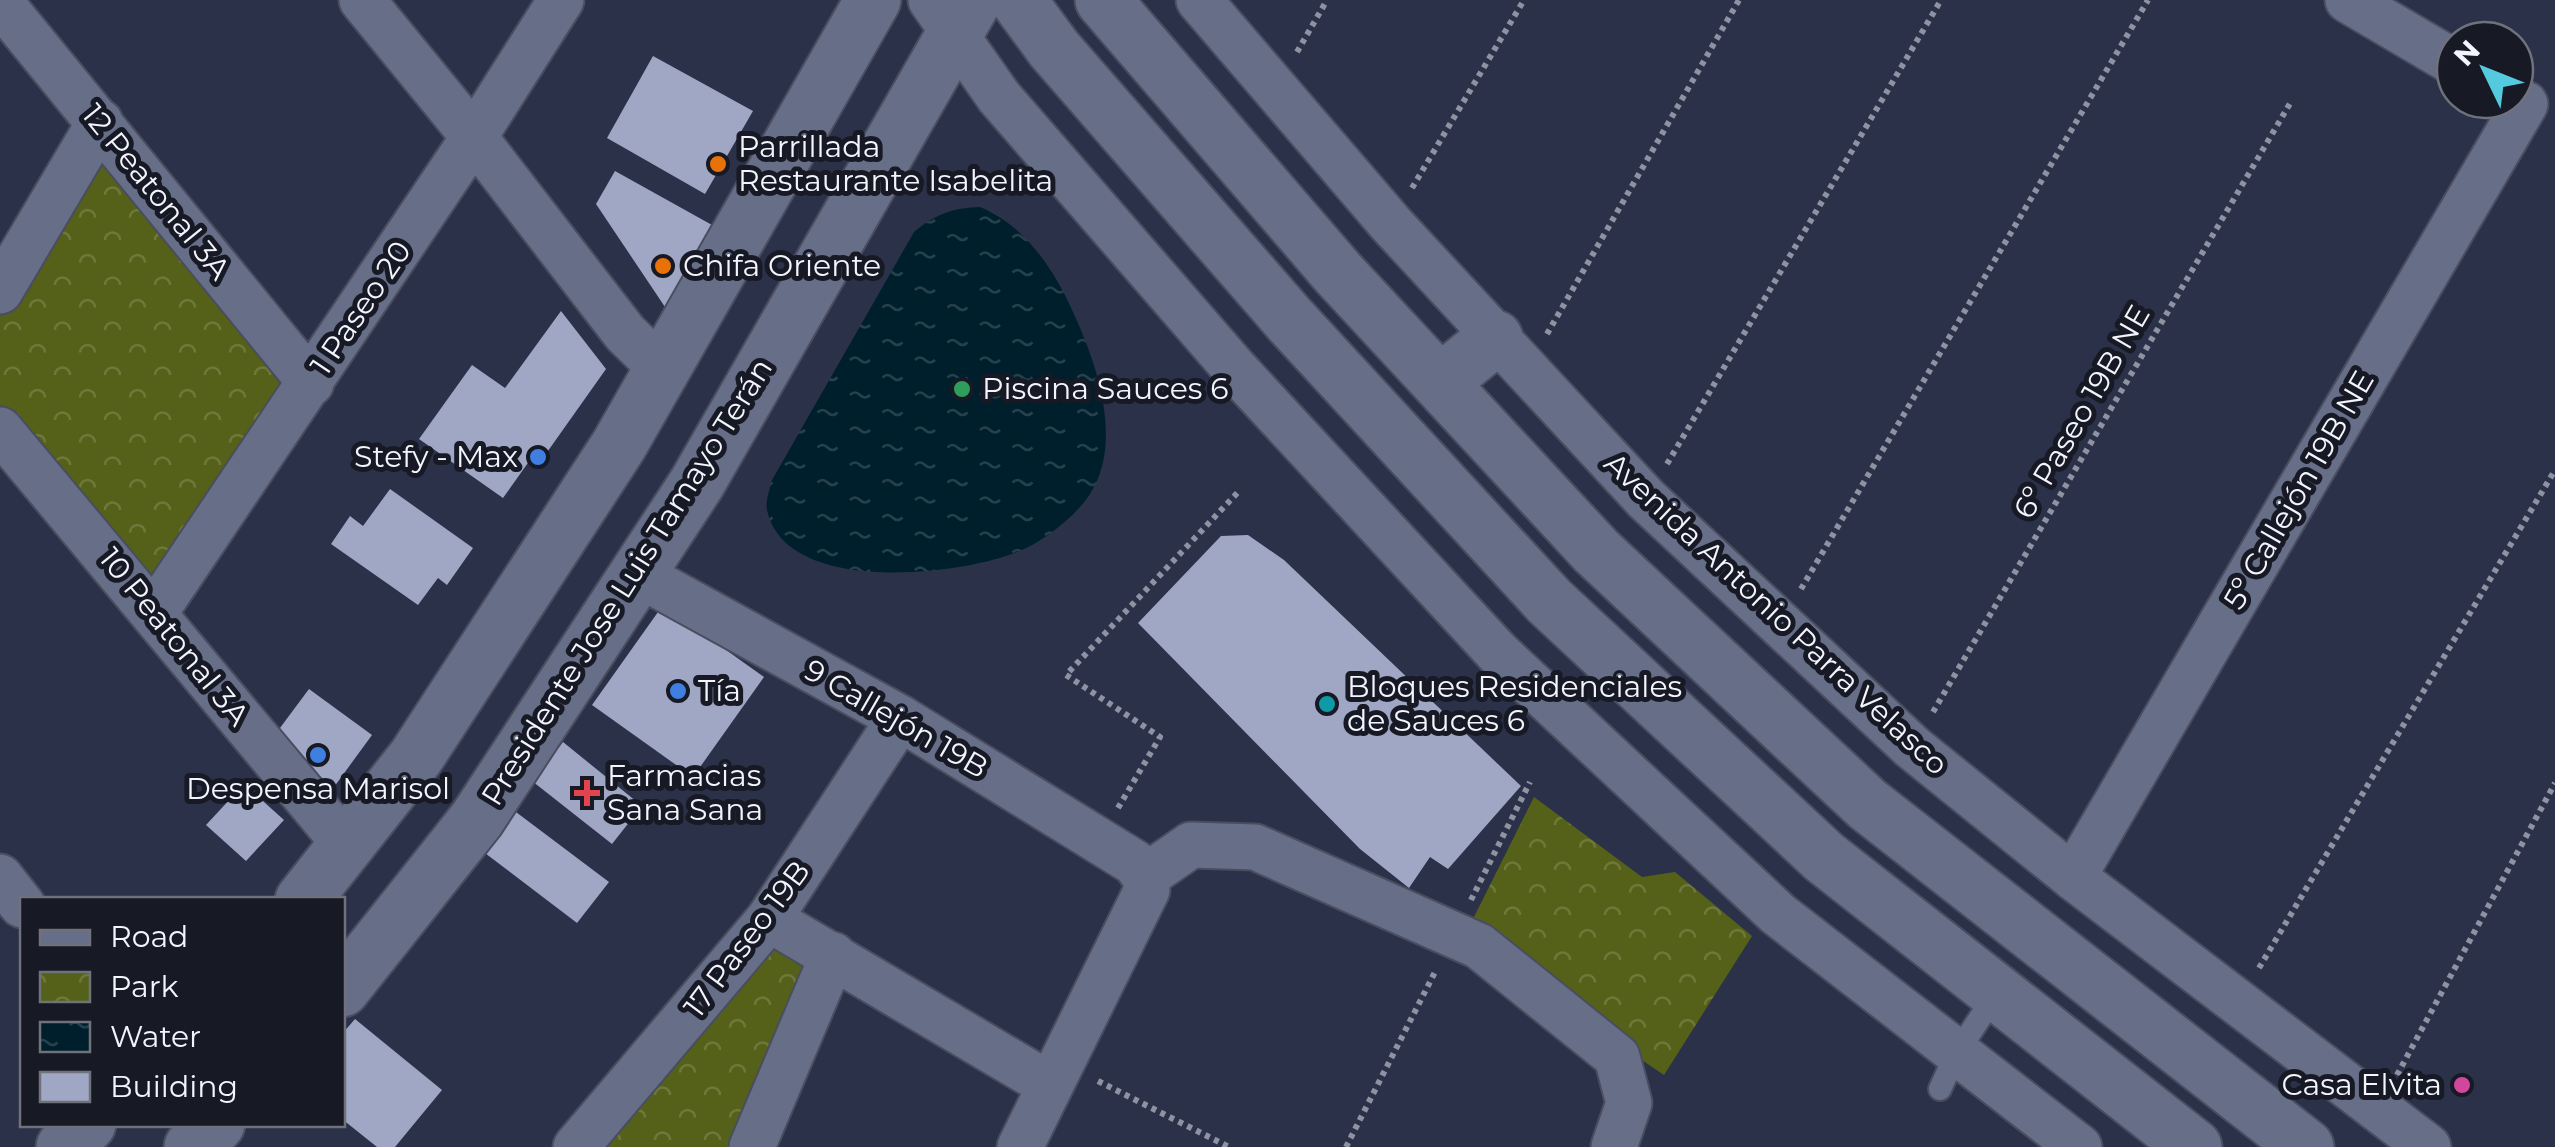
<svg xmlns="http://www.w3.org/2000/svg" width="2555" height="1147" font-family="Montserrat,sans-serif">
<style>
.park{fill:url(#park-crowns)}
.water{fill:url(#water-ripples)}
.building{fill:#a0a7c4}
.lines{fill:none;stroke-linecap:round;stroke-linejoin:round}
.lane-casing{stroke:#494d5f;stroke-width:26}
.street-casing{stroke:#494d5f;stroke-width:49}
.secondary-casing{stroke:#494d5f;stroke-width:59}
.path{stroke:#8e92a2;stroke-width:6;stroke-dasharray:5 5;stroke-linecap:butt}
.lane{stroke:#676e88;stroke-width:22}
.street{stroke:#676e88;stroke-width:45}
.secondary{stroke:#676e88;stroke-width:55}
.food-dot{fill:#e8710a;stroke:#171924;stroke-width:4}
.leisure-dot{fill:#2e9e5b;stroke:#171924;stroke-width:4}
.shop-dot{fill:#3f7fe0;stroke:#171924;stroke-width:4}
.culture-dot{fill:#0f9aa8;stroke:#171924;stroke-width:4}
.health-dot{fill:#e0444e;stroke:#171924;stroke-width:4}
.hotel-dot{fill:#d1479c;stroke:#171924;stroke-width:4}
.labels{text-anchor:middle;stroke-width:10;stroke-linejoin:round;paint-order:stroke}
.poi-label{font-size:30px;fill:#f2f4fe;stroke:#171924;text-anchor:start}
.street-label{font-size:30px;fill:#f2f4fe;stroke:#171924}
</style>
<defs>
<pattern id="park-crowns" width="20" height="18" patternUnits="userSpaceOnUse" patternTransform="scale(2.5)"><rect width="20" height="18" fill="#556118"/><path d="M2 6a3 3 0 1 1 6 0M12 15a3 3 0 1 1 6 0" fill="none" stroke="#6e783b"/></pattern>
<pattern id="water-ripples" width="26" height="14" patternUnits="userSpaceOnUse" patternTransform="scale(2.5)"><rect width="26" height="14" fill="#001f2d"/><path d="M2 4q2-2 4 0t4 0M15 11q2-2 4 0t4 0" fill="none" stroke="#26404c"/></pattern>
</defs>
<rect width="100%" height="100%" fill="#2b3148"/>
<g class="park">
<path d="M100 122 311 383 155 612 0 430V291Z"/>
<path d="M1534 797 1642 877 1675 872 1752 936 1664 1075 1463 939Z"/>
<path d="M767 945 811 966 734 1147H606Z"/>
</g>
<path class="water" d="M980 207C1035 230 1064 287 1085 340 1103 386 1119 449 1090 494 1076 516 1044 541 1020 551 961 576 785 596 767 510 765 501 770 489 772 480L914 232C936 214 952 208 980 207Z"/>
<g class="building">
<path d="M653 56 753 111 705 194 607 138Z"/>
<path d="M615 171 712 225 665 307 596 204Z"/>
<path d="M561 311 606 369 538 465 530 460 503 498 419 439 472 365 505 388Z"/>
<path d="M390 489 473 548 447 585 438 578 418 605 331 544 350 516 363 526Z"/>
<path d="M1248 535 1284 560 1521 786 1448 869 1430 857 1409 888 1360 849 1138 623 1221 536Z"/>
<path d="M663 605 764 677 693 777 592 705Z"/>
<path d="M309 689 372 735 334 787 271 740Z"/>
<path d="M563 742 642 806 612 844 532 781Z"/>
<path d="M244 784 284 820 246 861 206 825Z"/>
<path d="M508 806 609 882 577 923 477 847Z"/>
<path d="M355 1019 442 1090 395 1147H377L342 1119V1034Z"/>
</g>
<g class="lines">
<g class="lane-casing">
<path id="lane" d="M1940 1089 1956 1054 1996 994"/>
</g>
<g class="street-casing">
<g id="street">
<path d="M362 0 474 137 625 333 662 369"/>
<path d="M931 0 999 97 1235 369 1498 653 1778 914 2079 1147"/>
<path d="M1199 0 1391 224 1646 499 1912 747 2073 877 2428 1147"/>
<path d="M2348 0 2455 63"/>
<path d="M0 2 311 383"/>
<path d="M0 291 100 122"/>
<path d="M0 430 346 845"/>
<path d="M638 574 900 718 1135 863 1145 877"/>
<path d="M155 612 474 137 561 0"/>
<path d="M0 877 22 905"/>
<path d="M1145 877 1191 845 1255 847 1479 946 1617 1057 1629 1103 1614 1147"/>
<path d="M2073 877 2525 104"/>
<path d="M769 919 1050 1085"/>
<path d="M576 1147 769 919 900 718"/>
<path d="M752 1147 833 955"/>
<path d="M1020 1147 1147 890 1145 877"/>
</g>
</g>
<g class="secondary-casing">
<g id="secondary">
<path d="M1018 0 1054 49 1289 319 1549 601 1824 857 2194 1147"/>
<path d="M1103 0 1338 273 1596 551 1867 804 2306 1147"/>
<path d="M1441 382 1495 338"/>
<path d="M303 900 416 757 619 445 873 0"/>
<path d="M342 989 477 819 697 483 974 0"/>
<path d="M64 1147 88 1124"/>
<path d="M192 1147 217 1124"/>
</g>
</g>
<g class="path">
<path d="M1297 52 1327 0"/>
<path d="M1412 188 1524 0"/>
<path d="M1547 334 1739 0"/>
<path d="M1667 464 1941 0"/>
<path d="M1801 589 2148 0"/>
<path d="M1933 712 2292 100"/>
<path d="M1118 808 1160 737 1066 675 1240 490"/>
<path d="M1471 900 1530 782"/>
<path d="M2259 968 2555 470"/>
<path d="M2397 1075 2555 783"/>
<path d="M1098 1081 1229 1147"/>
<path d="M1346 1147 1436 970"/>
</g>
<use href="#lane" class="lane"/>
<use href="#street" class="street"/>
<use href="#secondary" class="secondary"/>
</g>
<g class="food-dot">
<circle cx="718" cy="164" r="10"/>
<circle cx="663" cy="266" r="10"/>
</g>
<circle class="leisure-dot" cx="962" cy="389" r="10"/>
<g class="shop-dot">
<circle cx="538" cy="457" r="10"/>
<circle cx="678" cy="691" r="10"/>
<circle cx="318" cy="755" r="10"/>
</g>
<circle class="culture-dot" cx="1327" cy="704" r="10"/>
<path class="health-dot" d="M582 778h10v10h10v10h-10v10h-10v-10h-10v-10h10z"/>
<circle class="hotel-dot" cx="2462" cy="1085" r="10"/>
<g class="labels">
<g class="poi-label">
<text x="738" y="157">Parrillada<tspan x="738" dy="34">Restaurante Isabelita</tspan></text>
<text x="683" y="276">Chifa Oriente</text>
<text x="982" y="399">Piscina Sauces 6</text>
<text x="518" y="467" text-anchor="end">Stefy - Max</text>
<text x="1347" y="697">Bloques Residenciales<tspan x="1347" dy="34">de Sauces 6</tspan></text>
<text x="698" y="701">Tía</text>
<text x="607" y="786">Farmacias<tspan x="607" dy="34">Sana Sana</tspan></text>
<text x="318" y="799" text-anchor="middle">Despensa Marisol</text>
<text x="2442" y="1095" text-anchor="end">Casa Elvita</text>
</g>
<g class="street-label">
<text transform="translate(156 192) rotate(51)" y="10">12 Peatonal 3A</text>
<text transform="translate(361 308) rotate(-56)" y="10">1 Paseo 20</text>
<text transform="translate(2082 412) rotate(-60)" y="10">6º Paseo 19B NE</text>
<text transform="translate(2299 490) rotate(-60)" y="10">5º Callejón 19B NE</text>
<text transform="translate(627 582) rotate(-58)" y="10">Presidente Jose Luis Tamayo Terán</text>
<text transform="translate(1776 614) rotate(43)" y="10">Avenida Antonio Parra Velasco</text>
<text transform="translate(174 637) rotate(51)" y="10">10 Peatonal 3A</text>
<text transform="translate(896 719) rotate(30)" y="10">9 Callejón 19B</text>
<text transform="translate(747 939) rotate(-53)" y="10">17 Paseo 19B</text>
</g>
</g>
<rect x="20" y="897" width="325" height="230" fill="#171924" stroke="#6f717b" stroke-width="2.5"/>
<rect x="40" y="930" width="50" height="15" fill="#676e88" stroke="#6f717b" stroke-width="2.5"/>
<text x="110" y="947" font-size="30" fill="#f2f4fe">Road</text>
<rect x="40" y="972" width="50" height="30" fill="url(#park-crowns)" stroke="#6f717b" stroke-width="2.5"/>
<text x="110" y="997" font-size="30" fill="#f2f4fe">Park</text>
<rect x="40" y="1022" width="50" height="30" fill="url(#water-ripples)" stroke="#6f717b" stroke-width="2.5"/>
<text x="110" y="1047" font-size="30" fill="#f2f4fe">Water</text>
<rect x="40" y="1072" width="50" height="30" fill="#a0a7c4" stroke="#6f717b" stroke-width="2.5"/>
<text x="110" y="1097" font-size="30" fill="#f2f4fe">Building</text>
<g transform="translate(2485 70) rotate(313)"><circle r="48" fill="#171924" stroke="#6f717b" stroke-width="2.5"/>
<path d="M0-8L18 38L0 25L-18 38Z" fill="#55cadf"/>
<text y="-15" font-size="28" font-weight="bold" text-anchor="middle" fill="#f2f4fe">N</text>
</g>
</svg>
